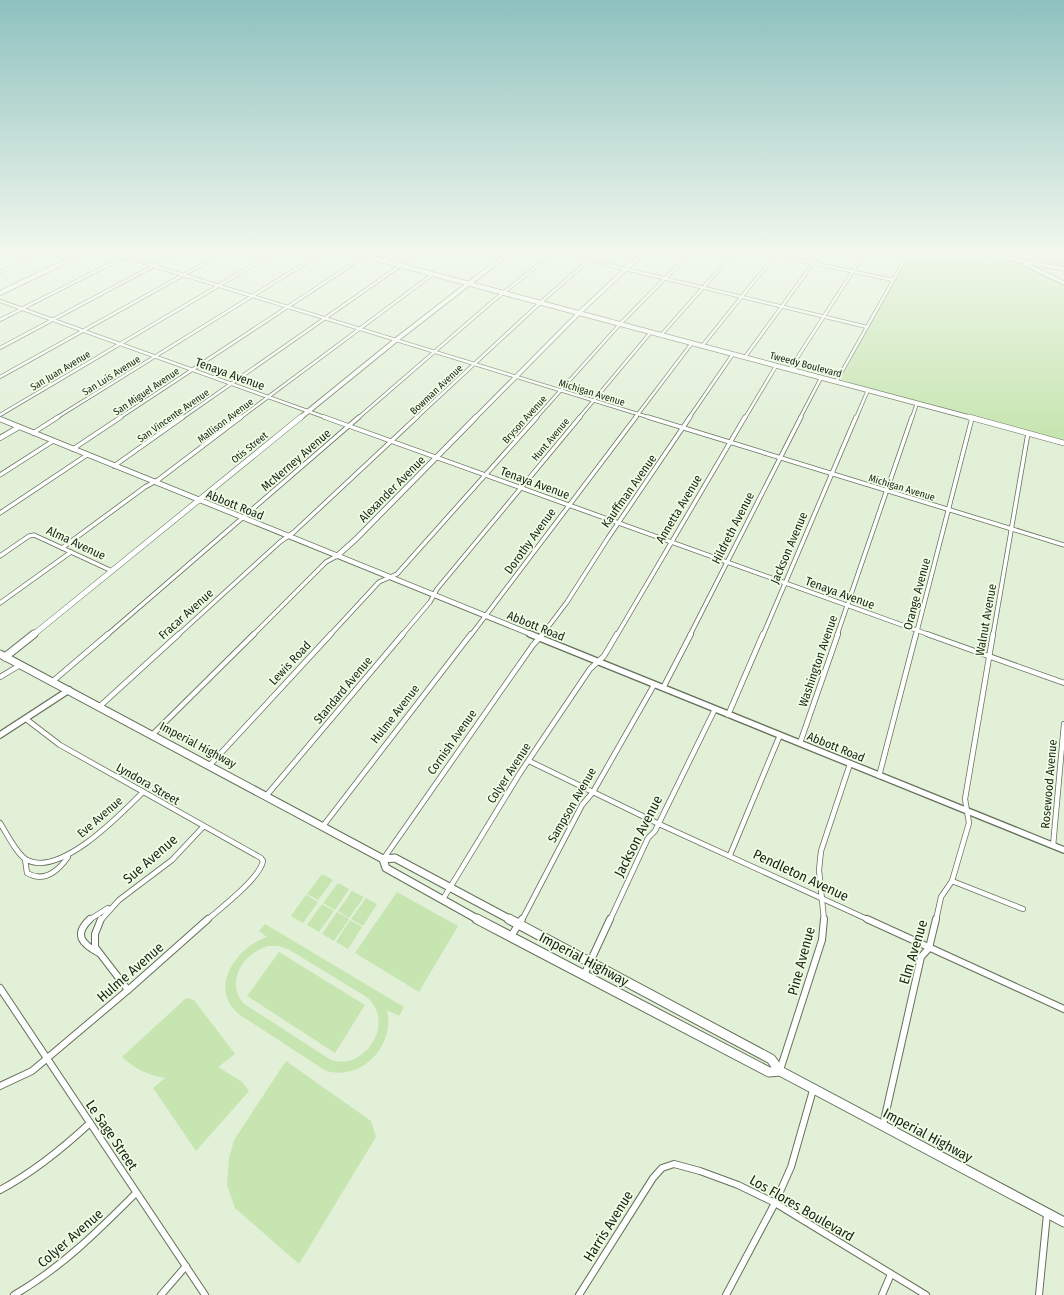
<svg xmlns="http://www.w3.org/2000/svg" width="1064" height="1295" font-family="'Fira Sans Condensed',sans-serif">
<style>
.green{fill:#c7e5b0;fill-rule:evenodd}
.lines{fill:none;stroke-linecap:round;stroke-linejoin:round}
.minor-far3-casing{stroke:#65715b;stroke-width:4}
.minor-far2-casing{stroke:#65715b;stroke-width:5}
.minor-far1-casing{stroke:#65715b;stroke-width:6}
.minor-casing{stroke:#65715b;stroke-width:8}
.tertiary-far2-casing{stroke:#65715b;stroke-width:5}
.tertiary-far1-casing{stroke:#65715b;stroke-width:6}
.tertiary-casing{stroke:#65715b;stroke-width:8}
.secondary-far2-casing{stroke:#65715b;stroke-width:5.5}
.secondary-far1-casing{stroke:#65715b;stroke-width:6}
.secondary-casing{stroke:#65715b;stroke-width:9}
.primary-far1-casing{stroke:#65715b;stroke-width:9}
.primary-casing{stroke:#65715b;stroke-width:11}
.minor-far3{stroke:#fff;stroke-width:2.5}
.minor-far2{stroke:#fff;stroke-width:3.5}
.minor-far1{stroke:#fff;stroke-width:4.5}
.minor{stroke:#fff;stroke-width:6}
.tertiary-far2{stroke:#fff;stroke-width:3.5}
.tertiary-far1{stroke:#fff;stroke-width:4.5}
.tertiary{stroke:#fff;stroke-width:5.5}
.secondary-far2{stroke:#fff;stroke-width:4}
.secondary-far1{stroke:#fff;stroke-width:5}
.secondary{stroke:#fff;stroke-width:7}
.primary-far1{stroke:#fff;stroke-width:7}
.primary{stroke:#fff;stroke-width:9}
.labels{text-anchor:middle;stroke-width:3.5;stroke-linejoin:round;paint-order:stroke}
.far-street-label{font-size:10px;fill:#1c2118;stroke:#effee5}
.street-label{font-size:12px;fill:#1c2118;stroke:#effee5}
.near-street-label{font-size:14px;fill:#1c2118;stroke:#effee5}
</style>
<rect width="100%" height="100%" fill="#e2f0d8"/>
<g class="green">
<path d="M910 254C949 254 990 251 1026 266 1039 271 1051 279 1064 286V440L864 387 841 379 905 260 910 261 911 260 908 257Z"/>
<path d="M322 874 333 880 318 900 307 894Z"/>
<path d="M338 883 349 889 335 910 323 903Z"/>
<path d="M352 891 364 897 349 918 338 911Z"/>
<path d="M397 892 458 926 419 992 355 953Z"/>
<path d="M306 895 318 902 303 923 291 916Z"/>
<path d="M366 898 377 904 363 926 351 919Z"/>
<path d="M322 904 334 911 319 932 307 925Z"/>
<path d="M337 912 349 919 334 941 322 934Z"/>
<path d="M350 920 362 927 348 949 336 942Z"/>
<path d="M265 924 404 1007 399 1016 387 1010C395 1045 363 1081 326 1071L240 1015C207 989 236 947 267 937L259 931ZM268 946H278L288 949 365 996C397 1019 367 1071 331 1060L243 1003C225 980 244 953 268 946Z"/>
<path d="M279 952 365 1005 335 1053 247 996Z"/>
<path d="M187 998 194 1000 235 1054 218 1067 241 1081 249 1091 196 1151 153 1088 165 1078C147 1075 136 1069 122 1057L184 1000Z"/>
<path d="M286 1061 371 1121 376 1137 299 1264 235 1208 227 1185 229 1158 234 1140Z"/>
</g>
<g class="lines">
<g class="minor-far3-casing">
<g id="minor-far3">
<path d="M115 254 651 418"/>
<path d="M563 254 867 327"/>
<path d="M770 254 893 280"/>
<path d="M1038 257 1064 263"/>
<path d="M0 272 39 254"/>
<path d="M0 301 327 418"/>
<path d="M0 320 130 254"/>
<path d="M661 335 733 254"/>
<path d="M702 346 776 254"/>
<path d="M0 348 176 254"/>
<path d="M745 357 820 254"/>
<path d="M790 369 864 254"/>
<path d="M0 377 221 254"/>
<path d="M836 382 908 254"/>
<path d="M0 415 272 254"/>
<path d="M56 418 320 254"/>
<path d="M119 418 368 254"/>
<path d="M182 418 417 254"/>
<path d="M240 418 433 274"/>
<path d="M358 418 493 301 552 254"/>
<path d="M416 418 540 303 596 254"/>
<path d="M536 418 620 324 689 254"/>
<path d="M579 418 651 332"/>
<path d="M635 418 692 343"/>
<path d="M689 418 733 354"/>
<path d="M745 418 776 366"/>
<path d="M800 418 821 378"/>
<path d="M856 418 868 390"/>
<path d="M912 418 917 403"/>
</g>
</g>
<g class="minor-far2-casing">
<g id="minor-far2">
<path d="M324 417 930 635"/>
<path d="M648 417 1064 545"/>
<path d="M33 433 58 417"/>
<path d="M73 449 121 417"/>
<path d="M114 466 183 417"/>
<path d="M0 475 53 441"/>
<path d="M0 513 87 455"/>
<path d="M62 548 145 487 158 480 241 417"/>
<path d="M0 556 29 536 34 535 112 571"/>
<path d="M0 603 71 552"/>
<path d="M107 635 359 417"/>
<path d="M178 635 280 542 294 532 417 417"/>
<path d="M253 635 326 562 337 556"/>
<path d="M330 635 379 582 397 574 537 417"/>
<path d="M402 635 430 602 437 589 580 417"/>
<path d="M471 635 636 417"/>
<path d="M542 635 567 602 608 538 690 417"/>
<path d="M617 635 745 417"/>
<path d="M690 635 801 417"/>
<path d="M763 635 856 417"/>
<path d="M837 635 912 417"/>
<path d="M916 635 972 418"/>
<path d="M993 635 1028 433"/>
</g>
</g>
<g class="minor-far1-casing">
<g id="minor-far1">
<path d="M927 634 1064 683"/>
<path d="M0 677 20 665"/>
<path d="M53 681 108 634"/>
<path d="M663 688 691 634"/>
<path d="M99 707 179 634"/>
<path d="M728 715 763 634"/>
<path d="M26 719 60 745 261 858 263 861C260 878 221 908 207 920"/>
<path d="M152 735 254 634"/>
<path d="M800 743 838 634"/>
<path d="M529 761 659 824 869 920"/>
<path d="M209 766 331 634"/>
<path d="M879 776 916 634"/>
<path d="M266 796 403 634"/>
<path d="M0 823C6 832 17 855 27 860 61 877 121 814 143 792"/>
<path d="M323 826 471 634"/>
<path d="M1053 846 1064 724"/>
<path d="M730 855 780 735"/>
<path d="M384 858 533 645 543 634"/>
<path d="M25 859 27 873C44 883 58 871 68 857"/>
<path d="M952 881 1023 909"/>
<path d="M443 899 520 773 590 669 604 656 617 634"/>
<path d="M89 920 108 908"/>
<path d="M101 920 119 900 172 860 203 827"/>
<path d="M522 920 582 805 593 792 654 685"/>
<path d="M610 920 648 838 655 831 715 709"/>
<path d="M824 920 819 870 821 851 850 764"/>
<path d="M936 920 941 897 952 881 969 823 965 799 993 634"/>
</g>
</g>
<g class="minor-casing">
<g id="minor">
<path d="M90 919C73 935 82 944 99 953"/>
<path d="M101 919 95 934V947L128 990"/>
<path d="M867 919 1064 1009"/>
<path d="M511 936 522 919"/>
<path d="M584 975 610 919"/>
<path d="M0 988 205 1295"/>
<path d="M780 1070 822 940 824 919"/>
<path d="M0 1086 32 1071 128 990 208 919"/>
<path d="M883 1125 921 957 929 948 936 919"/>
<path d="M0 1190C34 1172 62 1149 90 1123"/>
<path d="M14 1295C61 1268 98 1231 136 1193"/>
<path d="M161 1295 186 1266"/>
<path d="M579 1295 653 1178 662 1168 674 1164 700 1171 738 1185 775 1203 926 1295"/>
<path d="M726 1295 775 1203 791 1167 813 1090"/>
<path d="M882 1295 891 1274"/>
<path d="M1039 1295 1047 1214"/>
</g>
</g>
<g class="tertiary-far2-casing">
<g id="tertiary-far2">
<path d="M984 254 1064 269"/>
<path d="M1025 264 1064 283"/>
<path d="M475 418 579 313 642 254"/>
</g>
</g>
<g class="tertiary-far1-casing">
<g id="tertiary-far1">
<path d="M0 419 533 635"/>
<path d="M0 438 19 427"/>
<path d="M337 556 356 539 476 417"/>
</g>
</g>
<g class="tertiary-casing">
<g id="tertiary">
<path d="M530 634 1064 850"/>
<path d="M0 735 69 690"/>
</g>
</g>
<g class="secondary-far2-casing">
<g id="secondary-far2">
<path d="M358 254 972 418"/>
<path d="M0 293 82 254"/>
<path d="M300 418 396 340 507 254"/>
</g>
</g>
<g class="secondary-far1-casing">
<g id="secondary-far1">
<path d="M969 417 1064 443"/>
<path d="M33 635 301 417"/>
</g>
</g>
<g class="secondary-casing">
<path id="secondary" d="M5 657 34 634"/>
</g>
<g class="primary-far1-casing">
<g id="primary-far1">
<path d="M0 654 383 859 395 858 511 920"/>
<path d="M383 859 386 868 479 920"/>
</g>
</g>
<g class="primary-casing">
<g id="primary">
<path d="M477 919 769 1072 780 1071"/>
<path d="M509 919 771 1059 780 1071 1064 1222"/>
</g>
</g>
<use href="#minor-far3" class="minor-far3"/>
<use href="#minor-far2" class="minor-far2"/>
<use href="#minor-far1" class="minor-far1"/>
<use href="#minor" class="minor"/>
<use href="#tertiary-far2" class="tertiary-far2"/>
<use href="#tertiary-far1" class="tertiary-far1"/>
<use href="#tertiary" class="tertiary"/>
<use href="#secondary-far2" class="secondary-far2"/>
<use href="#secondary-far1" class="secondary-far1"/>
<use href="#secondary" class="secondary"/>
<use href="#primary-far1" class="primary-far1"/>
<use href="#primary" class="primary"/>
</g>
<linearGradient id="sky" x2="0" y2="1"><stop stop-color="#8ec1bf"/><stop offset="0.58" stop-color="#f2f8ed"/><stop offset="1" stop-color="#f2f8ed" stop-opacity="0"/></linearGradient>
<rect width="1064" height="435" fill="url(#sky)"/>
<g class="labels">
<g class="far-street-label">
<text transform="translate(806 364) rotate(15)" y="4">Tweedy Boulevard</text>
<text transform="translate(60 370) rotate(-31)" y="4">San Juan Avenue</text>
<text transform="translate(111 375) rotate(-32)" y="4">San Luis Avenue</text>
<text transform="translate(436 389) rotate(-43)" y="4">Bowman Avenue</text>
<text transform="translate(146 391) rotate(-34)" y="4">San Miguel Avenue</text>
<text transform="translate(592 392) rotate(17)" y="4">Michigan Avenue</text>
<text transform="translate(173 415) rotate(-35)" y="4">San Vincente Avenue</text>
<text transform="translate(524 419) rotate(-48)" y="4">Bryson Avenue</text>
<text transform="translate(225 420) rotate(-37)" y="4">Mallison Avenue</text>
<text transform="translate(550 439) rotate(-50)" y="4">Hunt Avenue</text>
<text transform="translate(249 447) rotate(-39)" y="4">Otis Street</text>
<text transform="translate(902 487) rotate(17)" y="4">Michigan Avenue</text>
</g>
<g class="street-label">
<text transform="translate(230 374) rotate(20)" y="4">Tenaya Avenue</text>
<text transform="translate(296 460) rotate(-41)" y="4">McNerney Avenue</text>
<text transform="translate(535 483) rotate(20)" y="4">Tenaya Avenue</text>
<text transform="translate(392 489) rotate(-45)" y="4">Alexander Avenue</text>
<text transform="translate(629 491) rotate(-55)" y="4">Kauffman Avenue</text>
<text transform="translate(235 505) rotate(22)" y="4">Abbott Road</text>
<text transform="translate(679 509) rotate(-59)" y="4">Annetta Avenue</text>
<text transform="translate(733 528) rotate(-63)" y="4">Hildreth Avenue</text>
<text transform="translate(530 541) rotate(-54)" y="4">Dorothy Avenue</text>
<text transform="translate(76 543) rotate(25)" y="4">Alma Avenue</text>
<text transform="translate(789 548) rotate(-67)" y="4">Jackson Avenue</text>
<text transform="translate(840 593) rotate(20)" y="4">Tenaya Avenue</text>
<text transform="translate(917 594) rotate(-75)" y="4">Orange Avenue</text>
<text transform="translate(186 614) rotate(-42)" y="4">Fracar Avenue</text>
<text transform="translate(986 620) rotate(-80)" y="4">Walnut Avenue</text>
<text transform="translate(536 626) rotate(22)" y="4">Abbott Road</text>
<text transform="translate(818 661) rotate(-71)" y="4">Washington Avenue</text>
<text transform="translate(290 663) rotate(-47)" y="4">Lewis Road</text>
<text transform="translate(343 690) rotate(-50)" y="4">Standard Avenue</text>
<text transform="translate(395 714) rotate(-52)" y="4">Hulme Avenue</text>
<text transform="translate(452 742) rotate(-55)" y="4">Cornish Avenue</text>
<text transform="translate(198 745) rotate(28)" y="4">Imperial Highway</text>
<text transform="translate(836 747) rotate(22)" y="4">Abbott Road</text>
<text transform="translate(509 773) rotate(-57)" y="4">Colyer Avenue</text>
<text transform="translate(148 784) rotate(30)" y="4">Lyndora Street</text>
<text transform="translate(1049 784) rotate(-85)" y="4">Rosewood Avenue</text>
<text transform="translate(572 805) rotate(-60)" y="4">Sampson Avenue</text>
<text transform="translate(100 817) rotate(-41)" y="4">Eve Avenue</text>
</g>
<g class="near-street-label">
<text transform="translate(638 836) rotate(-63)" y="5">Jackson Avenue</text>
<text transform="translate(150 859) rotate(-41)" y="5">Sue Avenue</text>
<text transform="translate(801 875) rotate(25)" y="5">Pendleton Avenue</text>
<text transform="translate(913 952) rotate(-73)" y="5">Elm Avenue</text>
<text transform="translate(584 959) rotate(28)" y="5">Imperial Highway</text>
<text transform="translate(801 961) rotate(-75)" y="5">Pine Avenue</text>
<text transform="translate(130 972) rotate(-41)" y="5">Hulme Avenue</text>
<text transform="translate(112 1135) rotate(56)" y="5">Le Sage Street</text>
<text transform="translate(928 1135) rotate(28)" y="5">Imperial Highway</text>
<text transform="translate(802 1208) rotate(30)" y="5">Los Flores Boulevard</text>
<text transform="translate(608 1226) rotate(-58)" y="5">Harris Avenue</text>
<text transform="translate(70 1238) rotate(-41)" y="5">Colyer Avenue</text>
</g>
</g>
</svg>
